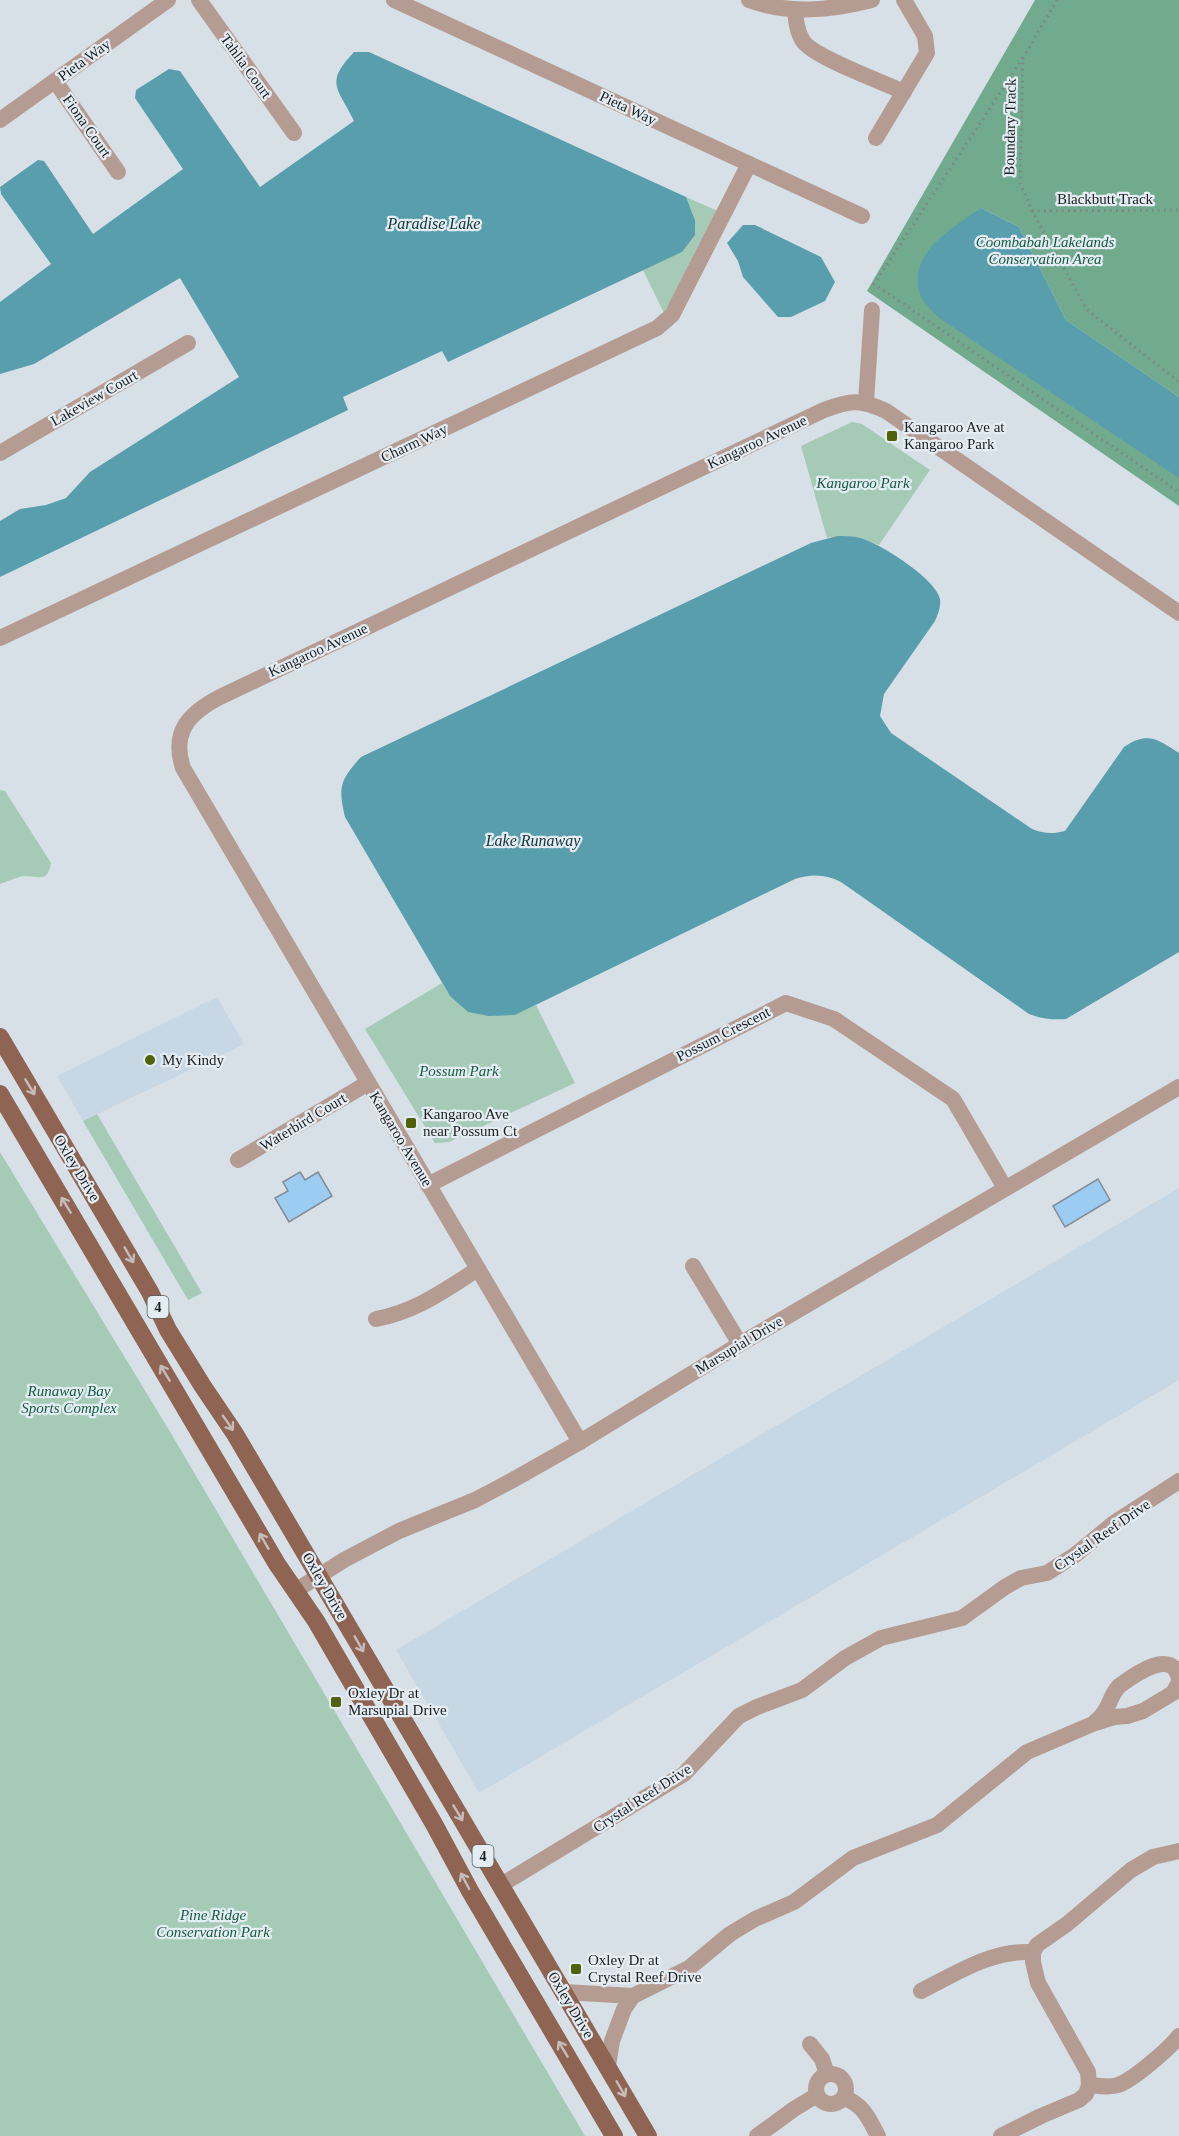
<svg xmlns="http://www.w3.org/2000/svg" width="1179" height="2136" font-family="Georgia,serif">
<style>
.built{fill:#c8d7e4}
.green{fill:#a5cbb6}
.forest{fill:#71aa8d}
.water{fill:#589ead}
.building{fill:#9dccf3;stroke:#838b92;stroke-width:1.5}
.lines{fill:none;stroke-linecap:round;stroke-linejoin:round}
.path{stroke:#7e8489;stroke-width:3;stroke-dasharray:1.5 4.5;stroke-linecap:butt}
.minor{stroke:#b59c92;stroke-width:16}
.major{stroke:#8f6452;stroke-width:18}
.oneway{stroke:#c6bdbb}
.poi-dot{fill:#50620a;stroke:#e4edf4;stroke-width:2}
.labels{text-anchor:middle;stroke-width:4.5;stroke-linejoin:round;paint-order:stroke}
.shield{fill:#e4edf4;stroke:#585d61;stroke-width:1.5}
.shield-label{font-size:14px;font-weight:bold;fill:#1c1f22}
.street-label{font-size:15px;fill:#1c1f22;stroke:#e4edf4}
.park-label{font-size:15px;font-style:italic;fill:#155b3e;stroke:#e4edf4}
.poi-label{font-size:15px;fill:#1c1f22;stroke:#e4edf4;text-anchor:start}
.water-label{font-size:16px;font-style:italic;fill:#10333a;stroke:#e4edf4}
</style>
<rect width="100%" height="100%" fill="#d7e0e7"/>
<g class="built">
<path d="M217 997 244 1044 83 1121 57 1076Z"/>
<path d="M1179 1188V1380L479 1793 396 1650Z"/>
</g>
<g class="green">
<path d="M686 197 718 211 664 313 643 270 682 252 695 220Z"/>
<path d="M852 422 862 424 930 470 879 545C861 538 846 533 827 538L801 446Z"/>
<path d="M0 790 5 791 51 863C48 883 39 876 24 876 16 877 7 882 0 884Z"/>
<path d="M442 983 450 996 515 1015 536 1005 575 1083 449 1142 435 1143 365 1029Z"/>
<path d="M97 1114 202 1293 188 1300 83 1121Z"/>
<path d="M0 1152 169 1430 585 2136H0Z"/>
</g>
<path class="forest" d="M1035 0H1179V397L1066 320 1019 227 981 208 1147 456 1179 477V506L867 291Z"/>
<g class="water">
<path d="M354 52H369L686 197 695 220V235L682 252 448 362 442 351 343 397 348 410 0 577V521L20 509 46 505 66 498 90 472 239 377 180 278 34 364 0 374V302L51 264 1 194 0 187 38 160 44 161 93 234 183 169 135 98 136 90 169 69 180 71 260 187 354 121C338 87 324 84 354 52Z"/>
<path d="M981 208 1019 227 1066 320 1179 397V478L938 317C930 308 919 299 918 286 913 249 956 226 981 208Z"/>
<path d="M743 225H755L821 257 835 282 825 301 791 317H778L743 277 738 261 727 243Z"/>
<path d="M837 536C845 536 853 536 860 538 880 543 936 579 940 599 941 607 938 614 935 621L884 694 880 716 891 733 1032 829C1044 834 1053 834 1065 831L1124 747C1147 731 1158 739 1179 753V952L1066 1019C1053 1020 1041 1019 1029 1014L841 882C825 874 811 874 795 879L515 1015 489 1016 468 1012 450 996 345 817C338 787 340 780 361 757L811 543Z"/>
</g>
<g class="building">
<path d="M300 1172 305 1180 318 1172 332 1196 289 1222 275 1198 288 1191 283 1182Z"/>
<path d="M1098 1179 1110 1200 1065 1227 1053 1206Z"/>
</g>
<g class="lines">
<g class="path">
<path d="M1057 0 1023 58 1020 183 1032 211 1087 310 1179 382"/>
<path d="M1023 58 874 284 1179 492"/>
<path d="M1032 211 1179 210"/>
</g>
<g class="minor">
<path d="M199 0 294 133"/>
<path d="M394 0 862 216"/>
<path d="M749 0C789 15 832 10 872 0"/>
<path d="M795 10C796 21 797 32 803 41 813 57 883 82 904 92"/>
<path d="M55 81 118 172"/>
<path d="M0 120 168 0"/>
<path d="M876 138 927 53 925 36 904 0"/>
<path d="M866 402 872 310"/>
<path d="M0 453 188 343"/>
<path d="M0 638 657 328 672 315 749 164"/>
<path d="M238 1160 368 1083"/>
<path d="M428 1185 786 1003 834 1019 953 1099 1005 1188"/>
<path d="M693 1266 740 1344"/>
<path d="M376 1319C417 1311 443 1291 478 1269"/>
<path d="M580 1442 183 768C171 732 189 713 220 697L824 410C851 400 860 399 886 411L1179 613"/>
<path d="M295 1591 344 1560 399 1531 475 1500 511 1481 580 1442 740 1344 1179 1087"/>
<path d="M1095 1722C1111 1709 1108 1698 1119 1686 1133 1676 1173 1646 1179 1679"/>
<path d="M501 1885 684 1774 739 1716 757 1707 802 1690 845 1658 881 1638 962 1618 1005 1587 1021 1578 1047 1573 1075 1555 1114 1523 1179 1481"/>
<path d="M921 1991C957 1973 991 1950 1033 1952"/>
<path d="M564 1992 633 1996"/>
<path d="M810 2044 822 2059 827 2074"/>
<path d="M608 2066 612 2041 624 2009 633 1996 689 1968 730 1934 755 1919 794 1902 853 1858 937 1825 1027 1752 1095 1723 1114 1717 1127 1716 1143 1711 1173 1693 1179 1682"/>
<circle cx="831" cy="2089" r="15"/>
<path d="M1089 2085C1099 2086 1109 2088 1118 2085 1133 2080 1169 2049 1179 2036"/>
<path d="M844 2098C863 2104 869 2119 878 2136"/>
<path d="M757 2136 794 2109 817 2095"/>
<path d="M1001 2136 1041 2116 1079 2100 1086 2094 1089 2085 1088 2072 1038 1983 1033 1962V1952L1037 1945 1067 1924 1131 1870 1153 1857 1179 1851"/>
</g>
<g class="major">
<path d="M0 1037 150 1292 168 1330 202 1385 235 1434 648 2136"/>
<path d="M0 1094 277 1564 316 1621 434 1824 470 1891 614 2136"/>
</g>
</g>
<defs><path id="oneway-shaft" d="M-6 0H5M1.5-3L5.5 0L1.5 3" fill="none" stroke-width="1.6" stroke-linecap="round" stroke-linejoin="round" transform="scale(1.5)"/></defs>
<g class="oneway">
<use href="#oneway-shaft" transform="translate(30 1087) rotate(59)"/>
<use href="#oneway-shaft" transform="translate(66 1205) rotate(-121)"/>
<use href="#oneway-shaft" transform="translate(129 1255) rotate(60)"/>
<use href="#oneway-shaft" transform="translate(165 1373) rotate(-121)"/>
<use href="#oneway-shaft" transform="translate(228 1423) rotate(55)"/>
<use href="#oneway-shaft" transform="translate(264 1541) rotate(-120)"/>
<use href="#oneway-shaft" transform="translate(359 1644) rotate(60)"/>
<use href="#oneway-shaft" transform="translate(458 1813) rotate(59)"/>
<use href="#oneway-shaft" transform="translate(465 1881) rotate(-118)"/>
<use href="#oneway-shaft" transform="translate(563 2049) rotate(-121)"/>
<use href="#oneway-shaft" transform="translate(621 2089) rotate(60)"/>
</g>
<g class="poi-dot">
<rect x="886" y="430" width="12" height="12" rx="3"/>
<circle cx="150" cy="1060" r="6"/>
<rect x="405" y="1117" width="12" height="12" rx="3"/>
<rect x="330" y="1696" width="12" height="12" rx="3"/>
<rect x="570" y="1963" width="12" height="12" rx="3"/>
</g>
<g class="labels">
<g class="shield">
<rect x="147.5" y="1296" width="21" height="22" rx="4.5"/>
<rect x="472.5" y="1845" width="21" height="22" rx="4.5"/>
</g>
<g class="shield-label">
<text x="158" y="1312">4</text>
<text x="483" y="1861">4</text>
</g>
<g class="street-label">
<text transform="translate(84 60) rotate(-36)" y="5">Pieta Way</text>
<text transform="translate(246 66) rotate(54)" y="5">Tahlia Court</text>
<text transform="translate(628 108) rotate(25)" y="5">Pieta Way</text>
<text transform="translate(87 126) rotate(55)" y="5">Fiona Court</text>
<text transform="translate(1010 127) rotate(-89)" y="5">Boundary Track</text>
<text x="1105" y="204">Blackbutt Track</text>
<text transform="translate(94 398) rotate(-30)" y="5">Lakeview Court</text>
<text transform="translate(757 442) rotate(-25)" y="5">Kangaroo Avenue</text>
<text transform="translate(414 443) rotate(-25)" y="5">Charm Way</text>
<text transform="translate(318 650) rotate(-25)" y="5">Kangaroo Avenue</text>
<text transform="translate(723 1034) rotate(-27)" y="5">Possum Crescent</text>
<text transform="translate(303 1122) rotate(-31)" y="5">Waterbird Court</text>
<text transform="translate(401 1139) rotate(59)" y="5">Kangaroo Avenue</text>
<text transform="translate(77 1168) rotate(59)" y="5">Oxley Drive</text>
<text transform="translate(739 1345) rotate(-31)" y="5">Marsupial Drive</text>
<text transform="translate(1102 1535) rotate(-35)" y="5">Crystal Reef Drive</text>
<text transform="translate(325 1586) rotate(60)" y="5">Oxley Drive</text>
<text transform="translate(642 1798) rotate(-33)" y="5">Crystal Reef Drive</text>
<text transform="translate(571 2005) rotate(59)" y="5">Oxley Drive</text>
</g>
<g class="park-label">
<text x="1045" y="247">Coombabah Lakelands<tspan x="1045" dy="17">Conservation Area</tspan></text>
<text x="863" y="488">Kangaroo Park</text>
<text x="459" y="1076">Possum Park</text>
<text x="69" y="1396">Runaway Bay<tspan x="69" dy="17">Sports Complex</tspan></text>
<text x="213" y="1920">Pine Ridge<tspan x="213" dy="17">Conservation Park</tspan></text>
</g>
<g class="poi-label">
<text x="904" y="432">Kangaroo Ave at<tspan x="904" dy="17">Kangaroo Park</tspan></text>
<text x="162" y="1065">My Kindy</text>
<text x="423" y="1119">Kangaroo Ave<tspan x="423" dy="17">near Possum Ct</tspan></text>
<text x="348" y="1698">Oxley Dr at<tspan x="348" dy="17">Marsupial Drive</tspan></text>
<text x="588" y="1965">Oxley Dr at<tspan x="588" dy="17">Crystal Reef Drive</tspan></text>
</g>
<g class="water-label">
<text x="434" y="229">Paradise Lake</text>
<text x="533" y="846">Lake Runaway</text>
</g>
</g>
</svg>
